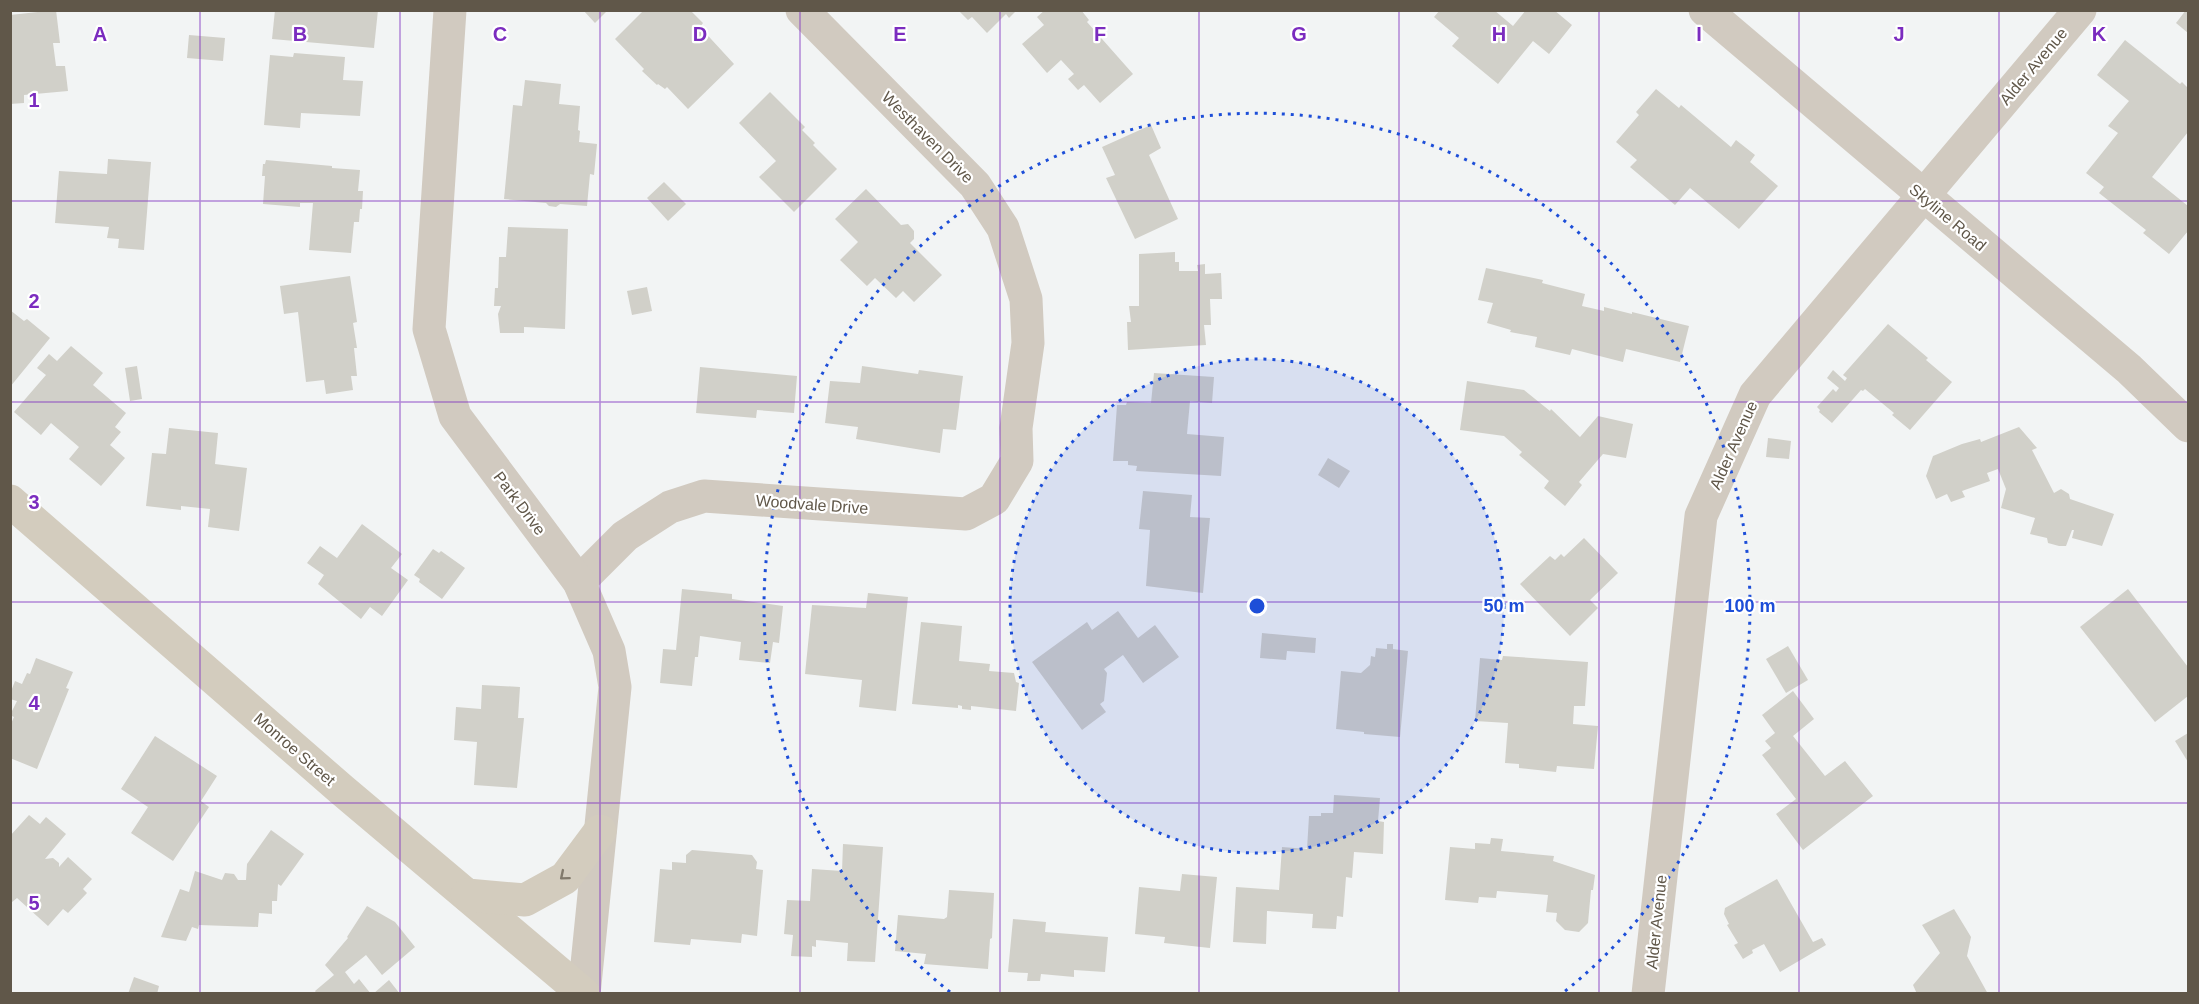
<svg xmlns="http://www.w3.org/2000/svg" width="2199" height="1004" font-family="Arial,sans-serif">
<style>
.building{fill:#d1d0c9}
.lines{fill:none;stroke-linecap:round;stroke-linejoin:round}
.minor{stroke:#d1cac0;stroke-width:33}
.tertiary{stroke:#d1cac0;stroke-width:33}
.secondary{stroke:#d3ccbe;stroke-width:33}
.oneway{stroke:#827a6c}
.grid{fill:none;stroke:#7b2cbf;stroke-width:1.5;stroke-opacity:0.55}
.ring{fill:none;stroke:#1d4ed8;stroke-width:3;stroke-dasharray:3 6}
.labels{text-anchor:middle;stroke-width:4.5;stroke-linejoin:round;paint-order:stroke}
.street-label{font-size:16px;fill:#605749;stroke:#fff}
.grid-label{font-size:20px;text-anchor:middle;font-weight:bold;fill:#7b2cbf;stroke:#fff;stroke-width:4.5;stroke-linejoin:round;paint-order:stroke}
.centre{fill:#1d4ed8;stroke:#fff;stroke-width:3}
.ring-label{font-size:18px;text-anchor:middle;font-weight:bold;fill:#1d4ed8;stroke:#fff;stroke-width:4.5;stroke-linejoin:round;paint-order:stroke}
</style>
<rect width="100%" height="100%" fill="#f2f4f4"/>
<g class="building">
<path d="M56 10 60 43H53L56 66H65L68 91 24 95V103L10 104V15Z"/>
<path d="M275 10H378L374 48 272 39Z"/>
<path d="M583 10H608L595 23Z"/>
<path d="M644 10H690L703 23 700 27 734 64 688 109 667 87 665 89 658 84 657 85 642 71 644 69 615 39Z"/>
<path d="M958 10H1017L1009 18 1006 14 987 33 972 17 968 20Z"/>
<path d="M1045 10H1081L1089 20 1087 22 1133 74 1100 103 1084 85 1078 90 1068 79 1074 74 1061 60 1047 73 1022 44 1044 25 1037 17Z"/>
<path d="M1440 10H1494L1513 26 1526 10H1554L1572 25 1549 54 1533 41 1498 84 1452 46 1459 38 1434 17Z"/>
<path d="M2186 10H2188V33L2176 23Z"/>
<path d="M189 35 225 38 223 61 187 58Z"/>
<path d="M2125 40 2180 84 2182 82 2188 88V132L2152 177 2188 206V231L2169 254 2143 233 2146 230 2099 193 2104 187 2086 173 2118 133 2108 126 2129 101 2097 75Z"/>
<path d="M294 53 345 57 343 80 363 81 360 116 301 113 300 128 264 125 270 55 293 57Z"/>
<path d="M525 80 561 84 559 104 580 106 578 130 580 131 579 142 597 144 594 175 590 174 587 206 560 204 556 207 549 206 546 203 504 199 513 105 522 106Z"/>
<path d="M1656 89 1679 108 1681 105 1731 147 1736 140 1755 155 1750 162 1778 186 1739 229 1690 188 1675 205 1630 167 1637 160 1616 142 1639 115 1636 112Z"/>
<path d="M770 92 805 127 802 130 815 143 813 145 837 169 794 212 759 177 776 161 739 123Z"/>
<path d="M1151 125 1161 148 1149 155 1178 219 1135 239 1106 178 1115 175 1102 147Z"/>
<path d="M108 159 151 162 144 250 118 248 119 239 107 238 109 227 55 223 59 171 107 174Z"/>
<path d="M266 160 332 166V168L360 170 358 191H363L362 209H360L359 222H354L351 253 309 250 313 203H300V207L263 204 265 176H262L263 164H265Z"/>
<path d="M664 182 686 204 668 221 647 198Z"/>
<path d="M866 189 901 225 908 224 914 231V239L910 243 942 275 914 302 903 291 896 298 875 278 867 286 840 260 858 242 835 219Z"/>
<path d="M508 227 568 229 565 329 524 327V333H500L498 314 501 306H494L495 288H498L499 257H506Z"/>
<path d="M1175 252V262H1179V271H1198L1197 265 1205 264V274L1221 273 1222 299H1210L1211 325H1204L1206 345 1128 350 1127 322H1131L1129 306H1139V254Z"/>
<path d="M1486 268 1543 280 1542 283 1585 294 1582 306 1604 311V307L1632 314V312L1689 326 1680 362 1626 349 1623 362 1572 349 1570 355 1535 347 1537 337 1510 332 1511 330 1487 323 1493 303 1478 300Z"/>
<path d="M350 276 357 322 353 323 357 348H354L357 376H351L353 390 326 394 324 380 306 382 298 312 284 314 280 286Z"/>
<path d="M647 287 652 311 632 315 627 291Z"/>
<path d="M10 310 24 321 27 319 50 338 10 387Z"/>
<path d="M1888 324 1928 358 1926 360 1952 382 1910 430 1892 415 1894 413 1865 389 1863 391 1861 390 1832 423 1819 412 1820 410 1817 407 1833 389 1836 392 1839 388 1827 378 1833 370 1845 381 1847 378 1843 375Z"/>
<path d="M71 346 103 373 93 385 126 413 115 427 121 432 110 445 125 458 101 486 69 459 79 447 51 423 41 435 14 412 46 375 37 368 49 354 57 361Z"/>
<path d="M137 366 142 399 130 401 125 368Z"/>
<path d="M862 366 918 374 919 370 963 376 956 430 943 429 940 453 856 439 858 427 825 423 830 381 860 383Z"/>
<path d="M700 367 797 376 794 413 757 410 756 418 696 413Z"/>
<path d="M1154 373 1214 377 1212 403 1190 401 1187 434 1224 437 1221 476 1136 471 1137 466 1128 465V461H1113L1117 405H1126L1127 402 1151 403Z"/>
<path d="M1467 381 1524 390 1550 411 1551 409 1580 437 1598 416 1633 424 1626 458 1603 454 1579 482 1582 485 1565 506 1544 488 1549 481 1519 455 1522 452 1504 436 1460 430Z"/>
<path d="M2019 427 2037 448 2032 450 2054 493 2061 489 2069 494 2070 499 2114 514 2102 546 2072 538 2074 530H2072L2066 546H2059L2048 543 2047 538 2030 534 2035 518 2001 508 2006 489 1998 469 1987 473 1990 481 1962 491 1965 497 1951 502 1947 494 1936 499 1926 476 1933 456 1962 444 1980 439 1981 442Z"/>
<path d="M169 428 218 433 215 464 247 468 239 531 208 527 210 509 181 506V510L146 506 152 453 166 454Z"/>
<path d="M1768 438 1791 441 1789 459 1766 457Z"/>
<path d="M1328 458 1350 471 1339 488 1318 475Z"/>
<path d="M1143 491 1192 495 1190 517 1210 518 1203 593 1146 586 1150 530 1139 529Z"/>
<path d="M362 524 402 554 391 568 408 580 382 616 370 607 361 619 318 584 324 575 307 563 320 546 337 558Z"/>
<path d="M1584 538 1618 573 1590 600 1598 608 1570 636 1520 584 1550 556 1555 560 1561 554 1564 557Z"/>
<path d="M433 549 439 553 441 551 465 568 442 599 419 582 420 579 414 575Z"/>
<path d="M682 589 732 594V599L783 606 779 643 773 642 770 663 739 660 741 642 700 636 698 657H695L692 686 660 683 663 649 676 650Z"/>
<path d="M2128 589 2188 667V696L2155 722 2080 627Z"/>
<path d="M868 593 908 597 896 711 859 707 862 680 805 674 812 605 866 608Z"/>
<path d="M1118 611 1138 638 1155 625 1179 657 1143 683 1123 655 1104 669 1107 673 1104 701 1100 704 1106 712 1082 730 1032 662 1087 622 1092 630Z"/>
<path d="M921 622 962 626 959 661 990 664 989 671 1014 673 1016 682 1019 683 1016 711 971 706V710L962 709V706L958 705V708L912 704Z"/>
<path d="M1262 633 1316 638 1315 653 1287 651 1286 660 1260 658Z"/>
<path d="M1387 644H1393V649L1408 651 1400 737 1364 734V732L1336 729 1341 671 1361 673 1370 665 1371 656 1375 657 1376 648 1387 649Z"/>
<path d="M1788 646 1808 680 1786 693 1766 659Z"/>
<path d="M1503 656 1588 662 1585 706H1574L1573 724 1598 726 1594 769 1557 766 1556 772 1519 768V764L1505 763 1508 723 1475 721 1480 658 1502 660Z"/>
<path d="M36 658 73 672 66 688 69 689 37 769 10 758V726L14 717 10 715 17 701 10 699V694L15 681 22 684 27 673 30 674Z"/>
<path d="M482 685 520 687 518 718H524L517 788 474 785 477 742 454 740 456 707 481 709Z"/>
<path d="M1793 691 1814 719 1793 736 1825 776 1845 761 1873 796 1803 850 1776 814 1796 799 1762 755 1771 748 1765 741 1775 733 1762 715Z"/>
<path d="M2188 733V762L2175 741Z"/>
<path d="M155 736 217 776 201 801 209 807 173 861 131 833 148 807 121 789Z"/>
<path d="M1334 795 1380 798 1378 821 1384 822 1383 854 1354 852 1352 878 1346 877 1343 917 1337 916 1336 929 1312 928 1313 914 1267 911 1266 944 1233 942 1236 887 1279 890 1282 847 1307 849 1309 816H1321V813H1333Z"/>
<path d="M29 815 40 824 46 817 66 834 45 859 53 858 59 863V867L68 857 92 879 83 889 87 893 68 913 63 909 48 926 17 898 12 902 10 901V836Z"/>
<path d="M271 830 304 854 281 886 278 884 277 901H272V914L259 913 258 927 199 925 198 929 192 927 186 941 161 937 180 889 189 892 195 871 222 880 225 873 234 874 238 880H246L247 864Z"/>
<path d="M1491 838 1503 839 1501 851 1554 856 1553 861 1595 875 1593 890H1591L1588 923 1579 932 1565 930 1556 921 1557 913 1546 912 1548 895 1497 891 1496 898 1479 897 1478 903 1445 900 1450 847 1475 849V843L1490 844Z"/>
<path d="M843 844 883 847 875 962 847 961 848 943 816 940V947L812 946V957L791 956 793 935 784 934 787 900 810 901 812 869 842 871Z"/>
<path d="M692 850 752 855 757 862 756 869 763 870 757 936 742 934 741 943 691 939 690 945 654 942 660 869 672 870V862L686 863V855Z"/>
<path d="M1182 874 1217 877 1210 948 1164 943 1165 937 1135 934 1139 887 1180 891Z"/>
<path d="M1777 879 1813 942 1822 938 1826 945 1780 972 1764 944 1752 950 1753 953 1743 959 1734 945 1738 943 1727 925 1729 924 1724 914 1725 908Z"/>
<path d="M949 890 994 893 992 938 990 939 988 969 924 964 926 954 895 951 898 915 944 919 947 917Z"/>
<path d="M367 906 395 922 415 947 382 975 366 955 345 972 354 984 359 979 371 994H317L315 991 334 975 325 965 348 938 347 937Z"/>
<path d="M1954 909 1971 937 1967 956 1988 994H1917L1913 985 1940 953 1922 925Z"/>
<path d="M1013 919 1046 922 1045 932 1108 937 1105 972 1074 970V977L1041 974 1040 981H1027L1028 973 1008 972Z"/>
<path d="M134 977 159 986 157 994H128Z"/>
<path d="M389 980 400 994H373Z"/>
</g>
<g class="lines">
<g class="minor">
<path d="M1705 10 2129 369 2188 426"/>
<path d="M579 582 625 536 670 507 704 496 966 514 994 499 1017 461 1016 428 1028 343 1026 299 1003 228 975 185 802 10"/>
<path d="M1648 994 1701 516 1755 395 2080 10"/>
</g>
<path class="tertiary" d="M450 10 429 329 455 416 579 582 609 651 615 687 584 994"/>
<g class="secondary">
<path d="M10 501 342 790 584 994"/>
<path d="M467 895 525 900 565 878 600 831"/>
</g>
</g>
<defs><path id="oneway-chevron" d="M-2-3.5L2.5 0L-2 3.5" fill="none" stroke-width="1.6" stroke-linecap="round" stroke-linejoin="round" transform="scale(1.5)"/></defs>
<use class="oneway" href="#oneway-chevron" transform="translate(564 876) rotate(140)"/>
<path class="grid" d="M200 10V994M400 10V994M600 10V994M800 10V994M1000 10V994M1199 10V994M1399 10V994M1599 10V994M1799 10V994M1999 10V994M10 201H2188M10 402H2188M10 602H2188M10 803H2188"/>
<circle cx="1257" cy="606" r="247" fill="#1d4ed8" fill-opacity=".12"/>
<g class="ring">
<circle cx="1257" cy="606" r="247"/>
<path d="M950 992A493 493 0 1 1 1564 992"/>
</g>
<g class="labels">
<g class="street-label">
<text transform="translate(2033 66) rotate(-50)" y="6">Alder Avenue</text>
<text transform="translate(928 137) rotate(45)" y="6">Westhaven Drive</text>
<text transform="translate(1948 217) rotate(40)" y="6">Skyline Road</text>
<text transform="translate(1733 445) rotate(-66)" y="6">Alder Avenue</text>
<text transform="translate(520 503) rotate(53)" y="6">Park Drive</text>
<text transform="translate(812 504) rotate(4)" y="6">Woodvale Drive</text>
<text transform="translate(295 749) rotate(41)" y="6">Monroe Street</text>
<text transform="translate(1656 922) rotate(-84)" y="6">Alder Avenue</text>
</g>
</g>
<g class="grid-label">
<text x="100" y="41">A</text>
<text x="300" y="41">B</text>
<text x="500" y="41">C</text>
<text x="700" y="41">D</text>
<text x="900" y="41">E</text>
<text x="1100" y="41">F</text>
<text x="1299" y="41">G</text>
<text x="1499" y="41">H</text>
<text x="1699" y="41">I</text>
<text x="1899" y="41">J</text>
<text x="2099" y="41">K</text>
<text x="34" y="107">1</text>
<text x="34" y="308">2</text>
<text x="34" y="509">3</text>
<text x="34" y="710">4</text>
<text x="34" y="910">5</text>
</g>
<circle cx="1257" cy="606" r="9" class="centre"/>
<g class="ring-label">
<text x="1504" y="612">50 m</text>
<text x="1750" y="612">100 m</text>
</g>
<rect width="2199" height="1004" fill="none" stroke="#605749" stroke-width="24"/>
</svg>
